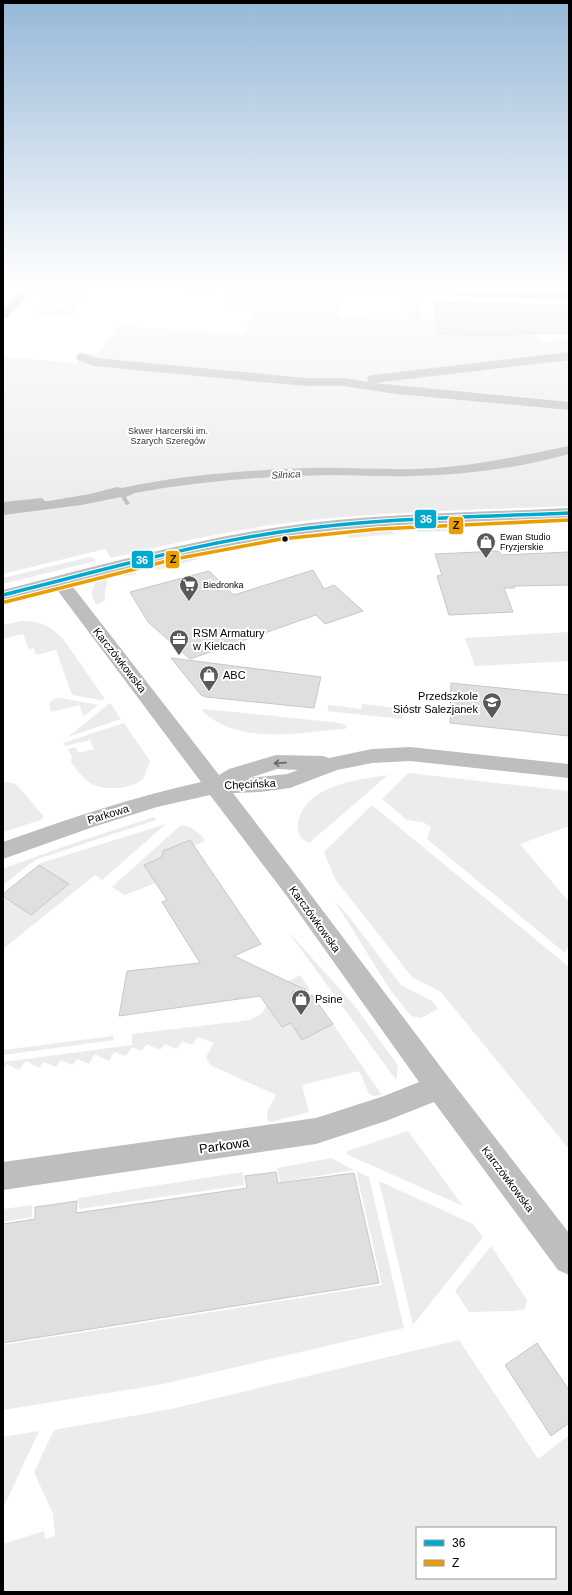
<svg xmlns="http://www.w3.org/2000/svg" width="572" height="1595" font-family="Arial,sans-serif">
<style>
.green{fill:#ececec;fill-rule:evenodd}
.water{fill:#bfbfbf}
.building{fill:#dfdfdf;stroke:#c7c7c7}
.lines{fill:none;stroke-linecap:round;stroke-linejoin:round}
.street{fill:#bebebe;fill-rule:evenodd}
.secondary{fill:#b8b8b8;fill-rule:evenodd}
.bus-1-casing{stroke:#fff;stroke-width:5.5}
.bus-2-casing{stroke:#fff;stroke-width:5.5}
.bus-1{stroke:#00a9ce;stroke-width:3.5}
.bus-2{stroke:#eb9e00;stroke-width:3.5}
.oneway{stroke:#686868}
.bus-dot{fill:#000;stroke:#fff;stroke-width:1.5}
.labels{text-anchor:middle;stroke-width:4;stroke-linejoin:round;paint-order:stroke}
.far-park-label{font-size:9px;fill:#333;stroke:#fff}
.far-poi-label{font-size:9px;fill:#000;stroke:#fff;text-anchor:start}
.far-water-label{font-size:10px;font-style:italic;fill:#444;stroke:#fff}
.poi-label{font-size:11px;fill:#000;stroke:#fff;text-anchor:start}
.street-label{font-size:11px;fill:#000;stroke:#fff}
.near-street-label{font-size:13px;fill:#000;stroke:#fff}
.line-badge{stroke:#fff;stroke-width:1.5}
.badge-label{font-size:11px;text-anchor:middle;font-weight:bold;fill:#fff}
.pale-badge-label{font-size:11px;text-anchor:middle;font-weight:bold;fill:#111}
</style>
<rect width="100%" height="100%" fill="#fff"/>
<g class="green">
<path d="M55 286H176L212 287 210 293 86 287 71 316 30 314C46 308 64 313 76 297V294L67 289Z"/>
<path d="M232 288 339 293V317L407 320 406 295 420 296 422 319 467 320 535 327 541 342 569 339V506C472 510 375 511 279 524 222 532 166 545 111 558L105 549 3 574V357L77 363 84 353 99 354 118 326 245 334 253 312 224 309Z"/>
<path d="M52 289 65 293 68 296 67 299 51 308 34 310Z"/>
<path d="M427 522 436 523 453 531 417 532V527Z"/>
<path d="M383 526 389 528 395 534 349 538 347 532H350L348 528Z"/>
<path d="M176 556H188L199 559 157 570 153 565 134 570 137 575 124 576 119 569Z"/>
<path d="M89 557 94 558 96 561 3 584V578Z"/>
<path d="M106 575C109 583 104 591 105 600L97 605C87 593 93 582 106 575Z"/>
<path d="M21 621C38 620 52 626 63 639L105 699 100 700 72 695 56 650 36 655 34 648 29 649 23 634 3 639V625Z"/>
<path d="M569 632V661L475 666 465 638Z"/>
<path d="M61 698 98 705 84 716 79 705 51 712 49 703 54 699Z"/>
<path d="M110 703 121 719 68 737Z"/>
<path d="M362 704 404 709 402 719 327 711 329 705 361 709Z"/>
<path d="M204 709 341 723 347 726 345 729C298 732 242 746 203 712L202 710Z"/>
<path d="M124 723 150 761 143 779C130 789 105 792 90 783 82 778 77 769 71 762L72 756 68 749 75 747 79 753 94 749 90 740 66 746 63 743Z"/>
<path d="M408 773 569 791V826L520 844 569 902V945L565 953 427 839 431 827 423 822 407 820 382 799Z"/>
<path d="M388 775 309 843C300 838 297 834 298 823 305 785 357 780 388 775Z"/>
<path d="M3 782 13 783 18 786 44 817 41 820 3 832Z"/>
<path d="M372 805 569 967V1149L441 992 412 977 335 879 324 852Z"/>
<path d="M154 817 156 820 35 860 3 885V869L10 866 80 841Z"/>
<path d="M166 824 102 880 95 875 3 949V896L31 915 68 884 39 865 41 863Z"/>
<path d="M181 825C193 827 199 832 205 841L194 846 163 851V857L147 863 145 867 156 883 125 895 112 887Z"/>
<path d="M334 900 350 918 401 985 432 1001 438 1009 421 1018 411 1016 389 988Z"/>
<path d="M287 930 354 1005 397 1064 398 1070 396 1080Z"/>
<path d="M300 975 310 990 270 1010 282 1027 291 1023 303 1040 333 1024 382 1095 374 1096 369 1094 359 1071 302 1085 309 1112 271 1122 267 1120V1112L276 1095 210 1065 206 1057 214 1043 198 1037 192 1045 182 1041 177 1049 165 1044 160 1050 146 1044 142 1051 132 1047 126 1056 114 1052 109 1061 95 1054 89 1064 77 1059 72 1065 61 1060 56 1067 43 1062 39 1068 26 1061 19 1070 7 1064 3 1069V1062L132 1045V1034L250 1020 261 1014 283 984Z"/>
<path d="M113 1036 114 1040 3 1055V1050Z"/>
<path d="M408 1131 463 1206 346 1154 348 1151Z"/>
<path d="M331 1158 354 1170 280 1182 277 1168Z"/>
<path d="M356 1171 369 1177 404 1328 163 1384 3 1410V1345L382 1285Z"/>
<path d="M243 1172 244 1185 79 1209 78 1198Z"/>
<path d="M379 1181 473 1224 483 1237 413 1325Z"/>
<path d="M32 1205V1217L3 1222V1209Z"/>
<path d="M491 1246 527 1300 525 1309 514 1311 469 1312 455 1291Z"/>
<path d="M459 1340 538 1459 569 1435V1592H3V1544L44 1531 45 1539 55 1536 53 1514 34 1472 54 1430 171 1409ZM417 1528H555V1578H417Z"/>
<path d="M39 1431 3 1508V1437Z"/>
</g>
<path class="water" d="M569 446V454C518 468 466 475 413 476 386 477 359 475 331 475 266 476 200 481 135 493L126 497 130 504 126 505 121 497 81 505 3 515V502L42 498 45 501H49L90 494 117 487 122 488C184 475 248 470 311 468 353 467 394 471 435 468 481 465 524 455 569 446Z"/>
<g class="building">
<path d="M435 302 569 305V334L516 333V336L438 334Z"/>
<path d="M499 551 501 555 569 552V585L514 586 515 588H504L513 612 449 615 437 576 442 575 435 554Z"/>
<path d="M313 570 324 589 334 585 363 611 325 624 316 615 190 659 148 622 130 592 209 571 234 595Z"/>
<path d="M171 658 321 677 314 708 206 697 201 695Z"/>
<path d="M451 683 569 695V736L450 723Z"/>
<path d="M190 840 261 944 234 956 306 990 292 992 299 1001 312 995 333 1024 302 1040 291 1023 282 1027 260 996 119 1016 127 971 200 963 162 902 167 900 144 865 162 857 163 851Z"/>
<path d="M39 865 69 884 31 915 3 896V894Z"/>
<path d="M276 1172 278 1183 354 1173 379 1283 3 1343V1224L35 1219V1207L57 1204 77 1201 76 1213 247 1188 245 1176Z"/>
<path d="M537 1343 569 1390V1423L551 1436 505 1365Z"/>
</g>
<g class="lines">
<g class="street">
<path d="M283 286H360L569 294V300L288 289Z"/>
<path d="M569 352V360L374 383 569 402V410L396 394 344 386H305L93 366 78 360 76 357 78 354 82 353 96 358 305 378H344L369 382 367 379 368 376 373 375Z"/>
<path d="M569 508V518C473 522 375 523 280 537 209 548 140 566 70 583L219 775 229 769 276 755 323 756 329 758 372 749 410 747 569 764V778L410 761 372 763 337 770 290 788 260 792 233 793 302 883 449 1078 569 1233V1275L558 1270 434 1102 386 1121 316 1144 3 1190V1162L316 1118 384 1096 419 1082 286 895 210 795 157 807 93 827 3 859V842C68 819 133 797 201 782L55 587 3 600V590C94 567 186 541 280 527 375 513 473 513 569 508ZM277 769 298 770 287 774 249 778Z"/>
</g>
<path class="secondary" d="M26 286H37L7 318 3 319V309Z"/>
<g class="bus-1-casing">
<path id="bus-1" d="M3 595C95 572 186 546 280 532 375 518 473 517 569 513"/>
</g>
<g class="bus-2-casing">
<path id="bus-2" d="M5 602 175 559 281 539 378 529 569 520"/>
</g>
<use href="#bus-1" class="bus-1"/>
<use href="#bus-2" class="bus-2"/>
</g>
<defs><path id="oneway-shaft" d="M-6 0H5M1.5-3L5.5 0L1.5 3" fill="none" stroke-width="1.6" stroke-linecap="round" stroke-linejoin="round"/></defs>
<use class="oneway" href="#oneway-shaft" transform="translate(280 763) rotate(176)"/>
<linearGradient id="sky" x2="0" y2="1"><stop stop-color="#97b8d8"/><stop offset="0.56" stop-color="#fff"/><stop offset="1" stop-color="#fff" stop-opacity="0"/></linearGradient>
<rect width="572" height="509" fill="url(#sky)"/>
<defs>
<g id="shop-pin" transform="scale(1)"><path d="M0 17L-7.5 6A9.5 9.5 0 1 1 7.5 6Z" fill="#595959" stroke="#fff"/><path d="M-5-2.5h2.3a2.7 3.5 0 0 1 5.4 0H5L5.5 6h-11ZM-1.5-2.5h3a1.5 2.3 0 0 0-3 0Z" fill="#fff"/></g>
<g id="supermarket-pin" transform="scale(1)"><path d="M0 17L-7.5 6A9.5 9.5 0 1 1 7.5 6Z" fill="#595959" stroke="#fff"/><path d="M-6-5.5h2.5l.6 2H6L4.5 2H-2.5L-4.4-4H-6ZM-1.5 3.2a1.3 1.3 0 1 0 .1 0ZM3 3.2a1.3 1.3 0 1 0 .1 0Z" fill="#fff"/></g>
<g id="office-pin" transform="scale(1)"><path d="M0 17L-7.5 6A9.5 9.5 0 1 1 7.5 6Z" fill="#595959" stroke="#fff"/><path d="M-6-3h4V-5.5h4V-3h4V5H-6ZM-1-4.5V-3h2v-1.5ZM-6 0V1H6V0Z" fill="#fff"/></g>
<g id="school-pin" transform="scale(1)"><path d="M0 17L-7.5 6A9.5 9.5 0 1 1 7.5 6Z" fill="#595959" stroke="#fff"/><path d="M0-5L7-2L0 1L-7-2ZM-4 1L0 2.5L4 1V4Q0 6-4 4Z" fill="#fff"/></g>
</defs>
<g fill-rule="evenodd">
<use href="#shop-pin" x="486" y="542"/>
<use href="#supermarket-pin" x="189" y="585"/>
<use href="#office-pin" x="179" y="639"/>
<use href="#shop-pin" x="209" y="675"/>
<use href="#school-pin" x="492" y="702"/>
<use href="#shop-pin" x="301" y="999"/>
</g>
<circle class="bus-dot" cx="285" cy="539" r="3.5"/>
<g class="labels">
<g class="far-park-label">
<text x="168" y="434">Skwer Harcerski im.<tspan x="168" dy="10">Szarych Szeregów</tspan></text>
</g>
<g class="far-poi-label">
<text x="500" y="540">Ewan Studio<tspan x="500" dy="10">Fryzjerskie</tspan></text>
<text x="203" y="588">Biedronka</text>
</g>
<g class="far-water-label">
<text transform="translate(286 474) rotate(-3)" y="4">Silnica</text>
</g>
<g class="poi-label">
<text x="193" y="637">RSM Armatury<tspan x="193" dy="13">w Kielcach</tspan></text>
<text x="223" y="679">ABC</text>
<text x="478" y="700" text-anchor="end">Przedszkole<tspan x="478" dy="13">Sióstr Salezjanek</tspan></text>
<text x="315" y="1003">Psine</text>
</g>
<g class="street-label">
<text transform="translate(120 660) rotate(52)" y="4">Karczówkowska</text>
<text transform="translate(250 784) rotate(-3)" y="4">Chęcińska</text>
<text transform="translate(108 814) rotate(-17)" y="4">Parkowa</text>
<text transform="translate(315 919) rotate(54)" y="4">Karczówkowska</text>
<text transform="translate(508 1179) rotate(53)" y="4">Karczówkowska</text>
</g>
<g class="near-street-label">
<text transform="translate(224 1145) rotate(-8)" y="5">Parkowa</text>
</g>
</g>
<g class="line-badge">
<rect x="414" y="509" width="23" height="20" rx="4" fill="#00a9ce"/>
<rect x="448" y="516" width="16" height="19" rx="4" fill="#eb9e00"/>
<rect x="165" y="550" width="15" height="19" rx="4" fill="#eb9e00"/>
<rect x="131" y="550" width="23" height="19" rx="4" fill="#00a9ce"/>
</g>
<g class="badge-label">
<text x="426" y="523">36</text>
<text x="142" y="564">36</text>
</g>
<g class="pale-badge-label">
<text x="456" y="529">Z</text>
<text x="173" y="563">Z</text>
</g>
<rect width="572" height="1595" fill="none" stroke="#000000" stroke-width="8"/>
<rect x="416" y="1527" width="140" height="52" fill="#ffffff" stroke="#999999"/>
<rect x="424" y="1540" width="20" height="6" fill="#00a9ce" stroke="#999999"/>
<text x="452" y="1547" font-size="12" fill="#000000">36</text>
<rect x="424" y="1560" width="20" height="6" fill="#eb9e00" stroke="#999999"/>
<text x="452" y="1567" font-size="12" fill="#000000">Z</text>
</svg>
